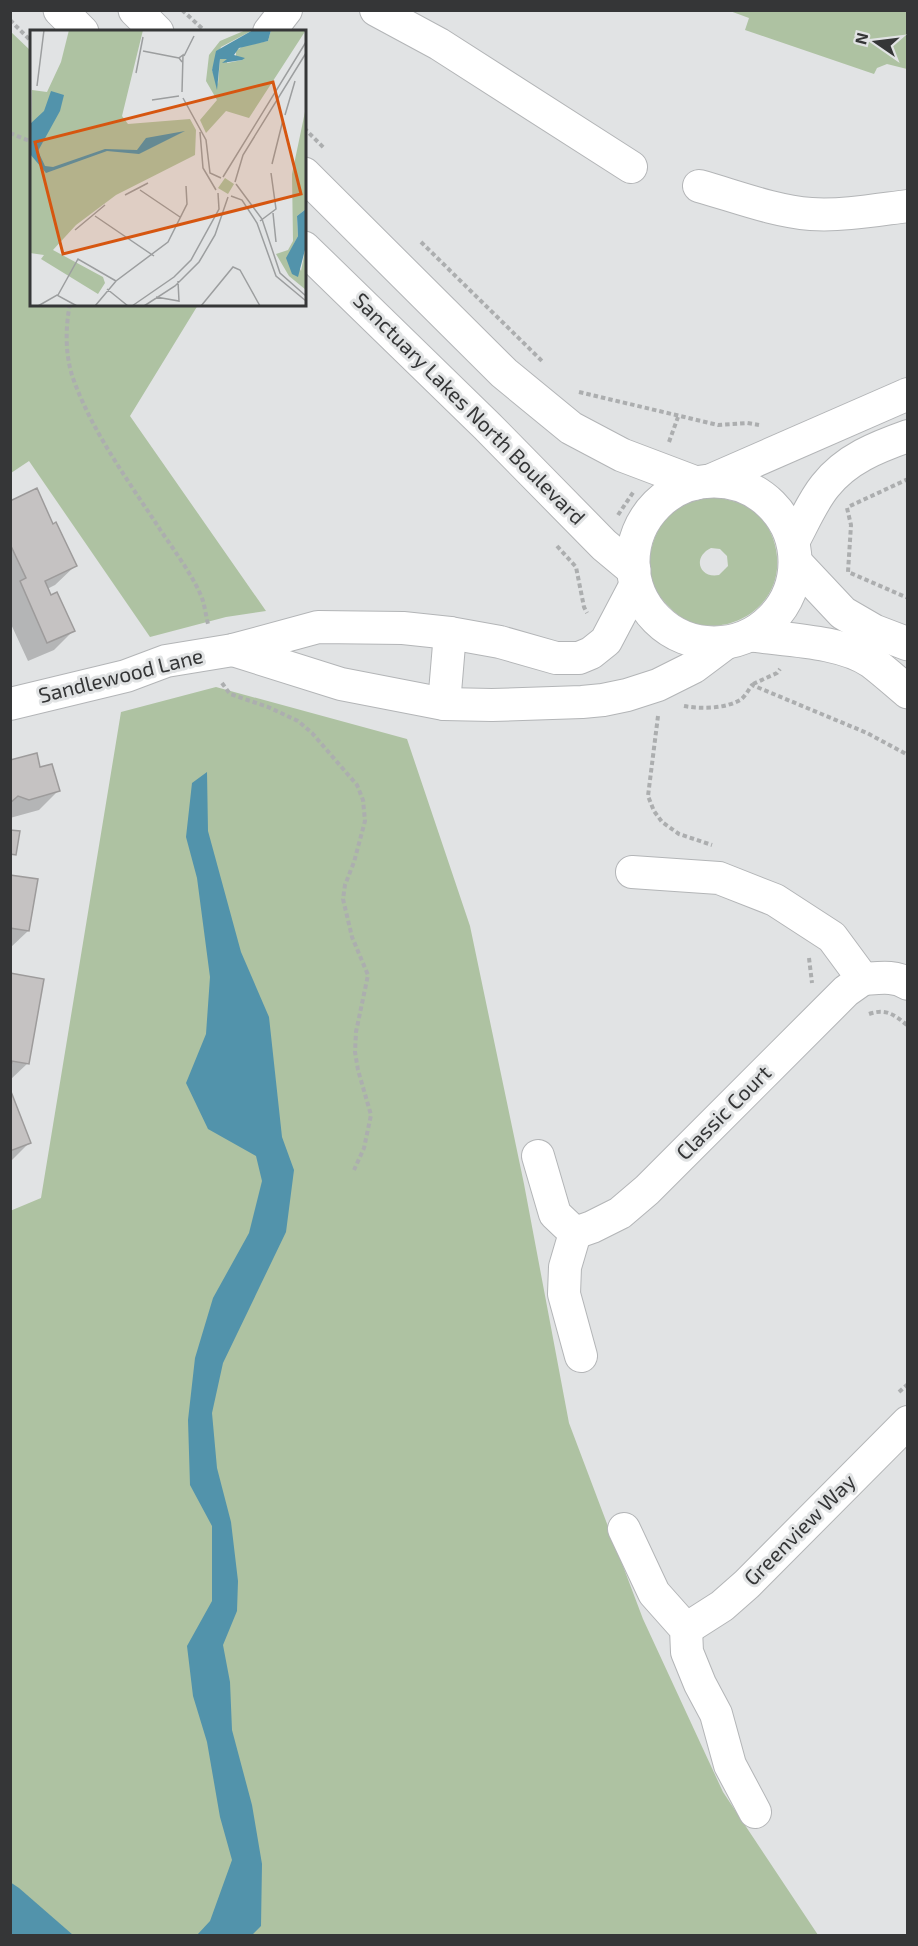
<svg xmlns="http://www.w3.org/2000/svg" width="918" height="1946" font-family="'Exo 2',sans-serif">
<style>
.green{fill:#aec2a2;fill-rule:evenodd}
.water{fill:#5293ab}
.shadow{fill:#0003}
.building{fill:#c5c2c2;stroke:#9d9b9b;stroke-width:1.5}
.lines{fill:none;stroke-linecap:round;stroke-linejoin:round}
.minor-casing{stroke:#b3b5b7;stroke-width:34}
.tertiary-casing{stroke:#b3b5b7;stroke-width:35}
.path{stroke:#acaeaf;stroke-width:4;stroke-dasharray:4.5 3;stroke-linecap:butt}
.minor{stroke:#fff;stroke-width:32}
.tertiary{stroke:#fff;stroke-width:33}
.labels{text-anchor:middle;stroke-width:6;stroke-linejoin:round;paint-order:stroke}
.street-label{font-size:21px;fill:#353637;stroke:#e1e3e4}
.inset-road{fill:none;stroke:#9c9e9f;stroke-width:1.5}
.view{fill:#d65610;fill-opacity:0.15;stroke:#d65610;stroke-width:3}
.inset-edge{fill:none;stroke:#353637;stroke-width:3}
</style>
<rect width="100%" height="100%" fill="#e1e3e4"/>
<g class="green">
<path d="M730 11H907V69L887 64 877 68 874 74 745 30 749 18Z"/>
<path d="M10 31 31 51 32 304 198 305 130 416 266 611 226 617 150 637 29 461 11 473Z"/>
<path d="M712 497C725 499 739 501 751 509 773 524 783 557 774 583 763 615 725 633 693 623 679 618 670 608 661 598 642 573 649 535 670 514 682 503 697 500 712 497ZM711 548 720 549 727 556 728 566 719 575C699 579 692 557 711 548Z"/>
<path d="M216 687 407 739 470 926 524 1184 569 1423 643 1619 723 1792 818 1935H11L10 1211 41 1198 121 712Z"/>
</g>
<g class="water">
<path d="M207 772 208 831 241 952 269 1017 282 1137 294 1170 286 1232 223 1363 212 1413 217 1468 231 1522 238 1581 237 1611 223 1645 230 1682 232 1730 252 1805 262 1864 261 1926 251 1936 197 1935 210 1921 232 1860 220 1817 207 1742 193 1696 187 1646 212 1601V1526L190 1485 188 1420 195 1358 213 1298 249 1233 262 1181 256 1156 208 1129 186 1083 206 1034 210 977 197 878 186 837 192 783Z"/>
<path d="M10 1882 19 1888 73 1935H11Z"/>
</g>
<g class="shadow">
<path d="M10 502 52 526 75 566 55 585 47 589 73 631 54 650 28 661 10 622Z"/>
<path d="M10 762 39 768 59 790 39 810 10 818Z"/>
<path d="M10 876 28 931 10 948Z"/>
<path d="M10 974 28 1063 10 1080Z"/>
<path d="M10 1093 29 1143 10 1162Z"/>
</g>
<g class="building">
<path d="M37 488 53 524 56 522 77 566 45 581 51 595 57 592 75 631 47 643 20 581 26 578 10 544V501Z"/>
<path d="M37 753 40 767 52 764 60 791 29 800 18 796 10 803V760Z"/>
<path d="M10 830 20 831 16 855 10 854Z"/>
<path d="M10 875 38 879 29 931 10 928Z"/>
<path d="M10 973 44 979 29 1064 12 1061 10 1070Z"/>
<path d="M10 1089 31 1143 10 1151Z"/>
</g>
<g class="lines">
<g class="minor-casing">
<g id="minor">
<path d="M376 10 439 44 631 167"/>
<path d="M269 32 286 10"/>
<path d="M699 186C735 196 773 211 811 214 843 216 876 210 908 206"/>
<path d="M709 481 908 394"/>
<path d="M793 542C803 524 812 502 825 486 846 459 877 447 908 436"/>
<path d="M233 650 341 684 444 704 492 705 582 702 603 700 627 695 658 685 694 667 726 643"/>
<path d="M10 704 126 676 166 661 233 650 318 627 403 628 450 633 500 642 556 658H579L591 653 606 641 636 584"/>
<path d="M444 704 450 633"/>
<path d="M632 872 719 878 775 900 832 937 863 979C879 978 895 975 908 984"/>
<path d="M538 1156 555 1214 575 1233"/>
<path d="M575 1233 592 1227 620 1213 647 1190 846 991 863 979"/>
<path d="M575 1233 565 1267 564 1294 581 1356"/>
<path d="M624 1529 654 1593 686 1629 687 1652 700 1684 716 1714 730 1765 755 1812"/>
<path d="M686 1629 722 1606 747 1584 908 1422"/>
</g>
</g>
<g class="tertiary-casing">
<g id="tertiary">
<path d="M60 10 82 32"/>
<path d="M135 10 157 32"/>
<path d="M304 174 504 373 571 428 622 455 696 483"/>
<path d="M304 248 487 426 604 545 634 570"/>
<circle cx="714" cy="562" r="81"/>
<path d="M796 563 843 613 874 631 908 644"/>
<path d="M751 635C787 640 842 641 872 662 884 671 896 682 908 692"/>
</g>
</g>
<g class="path">
<path d="M182 10 206 32"/>
<path d="M10 20 32 42"/>
<path d="M304 128 325 149"/>
<path d="M10 133 32 142"/>
<path d="M421 242 544 363"/>
<path d="M70 304C65 329 65 357 74 381 94 435 130 483 161 531 174 550 196 580 203 601 205 608 206 616 208 624"/>
<path d="M579 392 718 425 747 423 759 425"/>
<path d="M669 442 678 417"/>
<path d="M850 506 908 479"/>
<path d="M847 508 851 525 848 572 908 598"/>
<path d="M618 515 634 491"/>
<path d="M557 546 576 567 584 607 587 613"/>
<path d="M222 683 230 694 268 707 298 721 312 733 357 785 363 800 365 821 354 862 345 885 343 899 352 937 368 975 356 1032 355 1052 358 1070 371 1115 364 1148 354 1170"/>
<path d="M753 684 777 673 780 669"/>
<path d="M684 706C701 709 724 709 740 700 745 697 749 689 752 685L867 733 908 755"/>
<path d="M658 716 648 796 654 811 662 822 679 834 712 845"/>
<path d="M809 958 812 983"/>
<path d="M869 1014C886 1008 895 1015 908 1026"/>
<path d="M899 1392 908 1384"/>
</g>
<use href="#minor" class="minor"/>
<use href="#tertiary" class="tertiary"/>
</g>
<g class="labels">
<g class="street-label">
<text transform="translate(469 409) rotate(45)" y="7">Sanctuary Lakes North Boulevard</text>
<text transform="translate(121 676) rotate(-14)" y="7">Sandlewood Lane</text>
<text transform="translate(724 1113) rotate(-45)" y="7">Classic Court</text>
<text transform="translate(800 1530) rotate(-45)" y="7">Greenview Way</text>
</g>
</g>
<g transform="translate(30 30)">
<rect width="276" height="276" fill="#e1e3e4"/>
<path d="M39 0H113L92 86 98 94 160 89 166 100 165 125 86 165 46 195 23 220 73 247 75 253 68 264 11 229 14 225 0 223 2 60 17 62 31 32ZM216 0H223L191 17 182 40 188 54 190 29H197V33L212 30 206 29V21L213 16 238 11 241 0H276L219 88 196 81 176 103 170 90 187 70 176 51 179 25 190 11ZM276 77V179L267 186 268 206 261 220 271 241 276 216V260L259 246 246 224 258 220 263 211 262 144ZM195 148 204 154 198 164 188 158Z" fill="#aec2a2"/>
<path d="M223 0H241L238 11 209 18 204 25 215 28 212 30 192 33 197 29H190L187 60 182 40 186 21ZM21 61 34 65 30 81 8 121 15 136 23 137 75 119 107 120 116 108 155 101 109 124 77 121 16 143 0 124V94L14 81ZM276 179V216L268 247 262 244 256 228 268 206 267 186Z" fill="#5293ab"/>
<path class="inset-road" d="M113 21 149 28M154 26 164 6M106 43 113 7M7 56 14 0M152 62 153 25 149 28 152 32M153 68 176 110 180 143 191 148M122 70 149 66M255 85 265 51M170 102 173 138 186 160M242 134 253 90M193 147 276 12M205 152 213 125 276 23M206 154 232 189 250 243 276 266M110 160 150 187M95 165 118 153M201 166 212 170 227 193 246 246 276 271M243 183 246 212M65 186 124 226M230 191 246 179 241 143M45 200 75 175M77 259 98 276M28 265 48 229 86 251M126 267 149 271 148 251M8 276 27 265 47 276M65 276 86 251 138 212 157 174 156 156M102 276 144 247 161 230 189 179 188 163M114 276 145 256 169 232 185 205 198 167M171 276 203 237 210 240 230 276"/>
<path class="view" d="M243 52 271 164 33 224 5 112Z"/>
<rect width="276" height="276" class="inset-edge"/>
</g>
<rect width="918" height="1946" fill="none" stroke="#353637" stroke-width="24"/>
<g transform="translate(876 42) rotate(284)" stroke="#e1e3e4" stroke-width="4.5" paint-order="stroke">
<path d="M0-4.5L10 22L0 15L-10 22Z" fill="#353637"/>
<text y="-9" font-size="16" font-weight="bold" text-anchor="middle" fill="#353637">N</text>
</g>
</svg>
